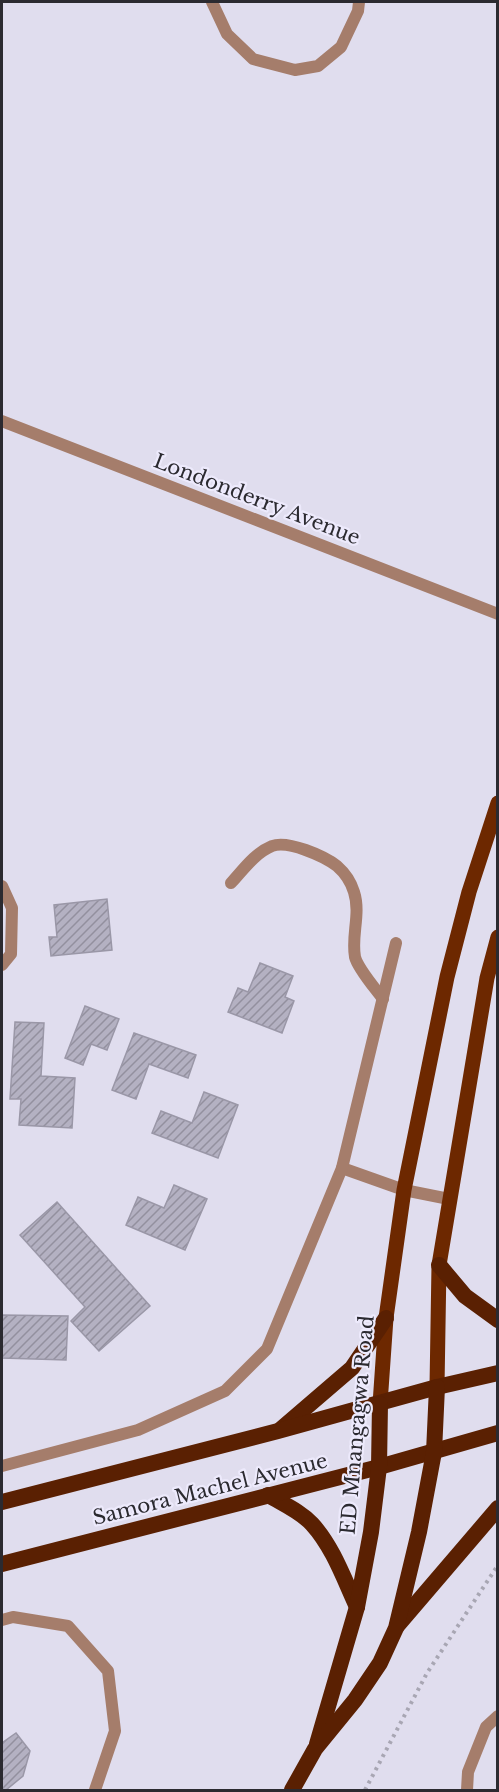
<svg xmlns="http://www.w3.org/2000/svg" width="499" height="1792" font-family="'Libre Baskerville',serif">
<style>
.building{fill:url(#building-hatch);stroke:#9a97a7;stroke-width:1.5}
.lines{fill:none;stroke-linecap:round;stroke-linejoin:round}
.path{stroke:#a8a6b3;stroke-width:4;stroke-dasharray:3 4.5;stroke-linecap:butt}
.service{stroke:#a57d6b;stroke-width:12}
.minor{stroke:#a57d6b;stroke-width:12}
.primary{stroke:#6d2800;stroke-width:15}
.trunk{stroke:#5a2002;stroke-width:16}
.labels{text-anchor:middle;stroke-width:4.5;stroke-linejoin:round;paint-order:stroke}
.street-label{font-size:20px;fill:#2b2a30;stroke:#edeafc}
</style>
<defs>
<pattern id="building-hatch" width="6" height="6" patternUnits="userSpaceOnUse" patternTransform="scale(1.5)"><rect width="6" height="6" fill="#b4b1c2"/><path d="M-1 1l2-2M0 6l6-6M5 7l2-2" fill="none" stroke="#93909e"/></pattern>
</defs>
<rect width="100%" height="100%" fill="#e0ddee"/>
<g class="building">
<path d="M107 899 112 950 51 956 49 937H57L54 905Z"/>
<path d="M260 963 293 976 285 997 294 1001 282 1033 228 1012 238 988 248 992Z"/>
<path d="M85 1006 119 1019 107 1050 91 1044 83 1065 65 1058Z"/>
<path d="M15 1022 44 1023 41 1076 75 1078 72 1128 19 1125 21 1099H10Z"/>
<path d="M134 1033 196 1055 188 1078 149 1064 136 1099 112 1090Z"/>
<path d="M204 1092 238 1105 218 1158 152 1133 161 1111 192 1123Z"/>
<path d="M174 1185 207 1199 185 1250 126 1225 138 1197 164 1208Z"/>
<path d="M57 1202 150 1306 99 1351 71 1321 85 1307 20 1235Z"/>
<path d="M2 1315 68 1316 66 1360 2 1358Z"/>
<path d="M16 1733 30 1751 23 1776 6 1790H2V1743Z"/>
</g>
<g class="lines">
<path class="path" d="M365 1790 427 1673 498 1565"/>
<g class="service">
<path d="M231 883C243 870 255 853 272 846 288 840 324 856 337 866 345 873 351 882 354 892 361 914 351 935 355 957 358 969 375 988 383 999"/>
<path d="M467 1790 468 1772 486 1727 498 1716"/>
</g>
<g class="minor">
<path d="M212 2 227 34 253 59 295 70 318 66 341 47 358 11 359 2"/>
<path d="M2 421 498 614"/>
<path d="M2 886 12 908 11 954 2 965"/>
<path d="M342 1168 404 1190 449 1199"/>
<path d="M2 1466 138 1430 225 1391 267 1349 342 1168 396 943"/>
<path d="M2 1620 13 1617 68 1626 108 1671 115 1731 95 1790"/>
</g>
<g class="primary">
<path d="M437 1387 439 1265 487 978 498 937"/>
<path d="M380 1404 386 1318 404 1190 447 977 469 892 498 803"/>
</g>
<g class="trunk">
<path d="M439 1265 465 1296 498 1320"/>
<path d="M281 1429 352 1368 386 1318"/>
<path d="M268 1495C283 1504 300 1511 312 1524 333 1547 344 1579 357 1607"/>
<path d="M2 1502 278 1431 437 1387 498 1373"/>
<path d="M2 1564 379 1467 498 1433"/>
<path d="M397 1626 498 1508"/>
<path d="M317 1744 357 1607 371 1532 379 1467 380 1404"/>
<path d="M292 1790 315 1749 355 1700 380 1663 396 1628 419 1532 434 1452 437 1387"/>
</g>
</g>
<g class="labels">
<g class="street-label">
<text transform="translate(257 499) rotate(21)" y="7">Londonderry Avenue</text>
<text transform="translate(357 1425) rotate(-85)" y="7">ED Mnangagwa Road</text>
<text transform="translate(210 1489) rotate(-14)" y="7">Samora Machel Avenue</text>
</g>
</g>
<rect width="499" height="1792" fill="none" stroke="#2b2a30" stroke-width="6"/>
</svg>
